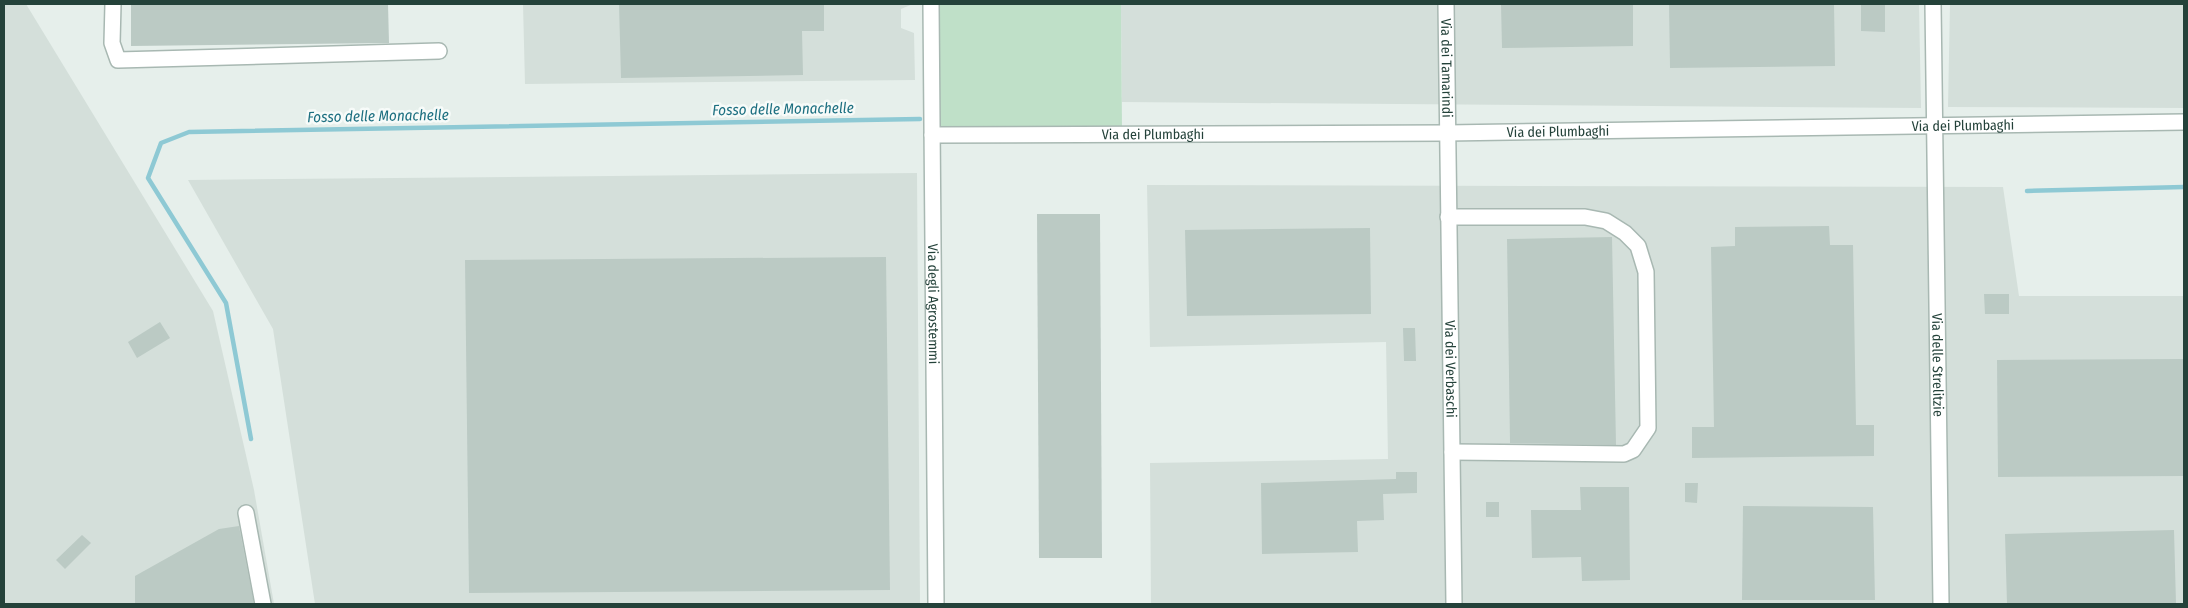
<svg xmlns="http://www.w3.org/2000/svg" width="2188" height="608" font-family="'Fira Sans Condensed',sans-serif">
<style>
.built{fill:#d4dfda}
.green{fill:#bfe0c8}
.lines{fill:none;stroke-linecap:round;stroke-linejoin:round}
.stream{stroke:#8ec9d4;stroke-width:4.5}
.building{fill:#bbcac4}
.minor-casing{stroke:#a8b8b2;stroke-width:18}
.minor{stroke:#fff;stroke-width:15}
.labels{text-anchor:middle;stroke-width:5;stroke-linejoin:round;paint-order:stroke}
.street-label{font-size:14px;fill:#24423a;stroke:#f7fbf9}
.water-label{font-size:15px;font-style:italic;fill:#1c6f80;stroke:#f7fbf9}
</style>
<rect width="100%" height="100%" fill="#e6efeb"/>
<g class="built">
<path d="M4 4H26L213 311 254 490 274 604H4Z"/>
<path d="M523 4H913L901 9V28L914 33 915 80 525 84Z"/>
<path d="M1121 4H1919L1921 108 1122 102Z"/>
<path d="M1950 4H2184V108L1948 107Z"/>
<path d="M917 173 920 604H315L273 329 188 180Z"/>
<path d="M1147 185 2003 187 2019 296H2184V604H1151L1150 463 1388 459 1386 342 1150 347Z"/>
</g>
<path class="green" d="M931 4H1121L1122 134 932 135Z"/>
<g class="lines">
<g class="stream">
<path d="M2027 191 2184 187"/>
<path d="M251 439 226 303 148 178 161 143 189 132 920 119"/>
</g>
</g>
<g class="building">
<path d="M131 4H388L389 43 131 46Z"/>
<path d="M619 4H824V31H802L803 75 621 78Z"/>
<path d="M1501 4H1633V46L1502 48Z"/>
<path d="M1669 4H1834L1835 66 1670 68Z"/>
<path d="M1861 4H1885V32L1861 31Z"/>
<path d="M1037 214H1100L1102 558H1039Z"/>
<path d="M1829 226 1830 245H1853L1856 425H1874V456L1692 458V427H1714L1711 247 1735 246V227Z"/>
<path d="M1370 228 1371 314 1187 316 1185 230Z"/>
<path d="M1612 237 1616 445 1510 443 1507 239Z"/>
<path d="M886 257 890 590 469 593 465 260Z"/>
<path d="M1984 294H2009V314H1985Z"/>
<path d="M160 322 170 338 137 358 128 342Z"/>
<path d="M1403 328H1415L1416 361H1404Z"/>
<path d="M2184 359V476L1998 477 1997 360Z"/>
<path d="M1396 472H1417V493L1383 494 1384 520 1357 521 1358 552 1262 554 1261 483 1396 479Z"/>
<path d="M1685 483H1698L1697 503 1685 502Z"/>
<path d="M1580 487H1629L1630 580 1582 581 1581 557 1532 558 1531 510H1581Z"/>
<rect x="1486" y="502" width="13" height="15"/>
<path d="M1743 506 1873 507 1875 600H1742Z"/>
<path d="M239 526 254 604H135V576L219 529Z"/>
<path d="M2174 530 2176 604H2007L2005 534Z"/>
<path d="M82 535 91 543 65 569 56 560Z"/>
</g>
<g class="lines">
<g class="minor-casing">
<g id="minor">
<path d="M113 4 112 43 118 60 439 51"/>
<path id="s1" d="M931 4 936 604"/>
<path id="s2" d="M1446 4 1454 604"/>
<path id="s3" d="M1933 4 1941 604"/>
<path id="s4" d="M932 135 1447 133 2184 122"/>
<path d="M1448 217H1585L1606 221 1625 233 1638 246 1646 272 1648 428 1633 450 1624 454 1452 452"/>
<path d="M246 513 263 604"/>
</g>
</g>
<use href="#minor" class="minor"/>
</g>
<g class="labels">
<g class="street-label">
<text dy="5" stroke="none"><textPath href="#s2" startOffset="64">Via dei Tamarindi</textPath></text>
<text dy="5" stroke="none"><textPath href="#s4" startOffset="1031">Via dei Plumbaghi</textPath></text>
<text dy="5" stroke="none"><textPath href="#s4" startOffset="626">Via dei Plumbaghi</textPath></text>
<text dy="5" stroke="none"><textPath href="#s4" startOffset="221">Via dei Plumbaghi</textPath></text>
<text dy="5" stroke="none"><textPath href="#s1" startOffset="300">Via degli Agrostemmi</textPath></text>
<text dy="5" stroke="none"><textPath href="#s3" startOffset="361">Via delle Strelitzie</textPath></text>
<text dy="5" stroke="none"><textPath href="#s2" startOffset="365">Via dei Verbaschi</textPath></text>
</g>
<g class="water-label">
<text transform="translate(783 109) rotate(-1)" y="5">Fosso delle Monachelle</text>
<text transform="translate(378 116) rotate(-1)" y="5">Fosso delle Monachelle</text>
</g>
</g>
<rect width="2188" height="608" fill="none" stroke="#24423a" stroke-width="10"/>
</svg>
